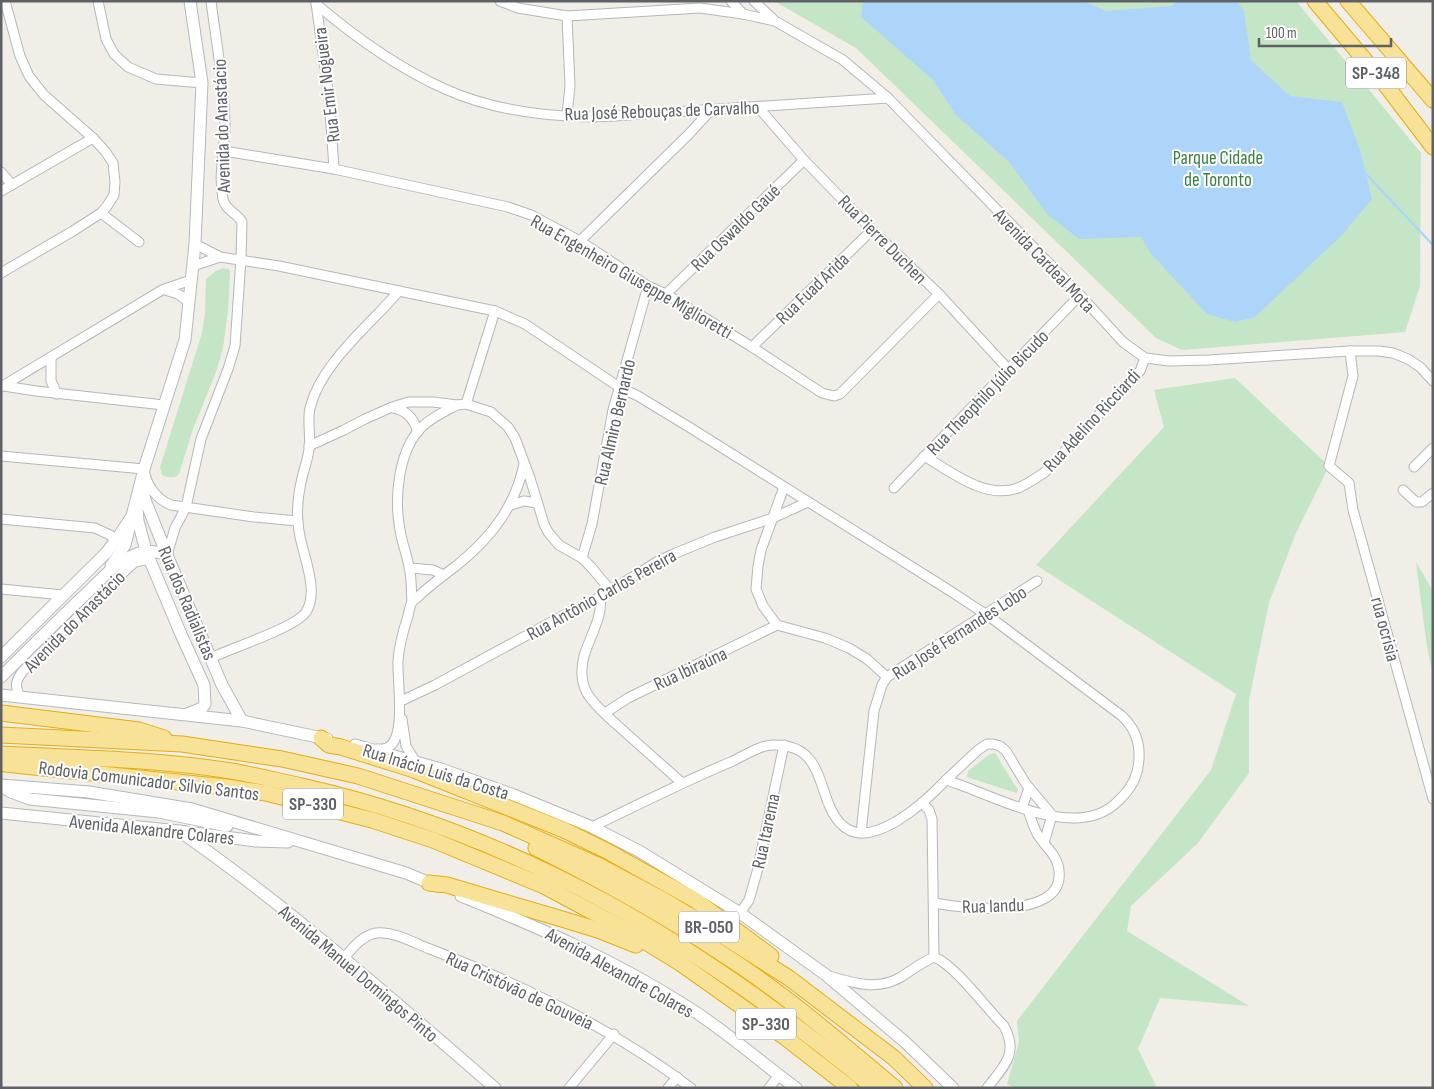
<svg xmlns="http://www.w3.org/2000/svg" width="1434" height="1089" font-family="'Sofia Sans Condensed',sans-serif">
<style>
.green{fill:#c5e5c7}
.water{fill:#add5fa}
.lines{fill:none;stroke-linecap:round;stroke-linejoin:round}
.stream{stroke:#add5fa;stroke-width:2.5}
.street-casing{stroke:#b4b7bb;stroke-width:11}
.secondary-casing{stroke:#b5b9bd;stroke-width:13}
.highway-casing{stroke:#e8ad0e;stroke-width:17}
.street{stroke:#fff;stroke-width:9}
.secondary{stroke:#fff;stroke-width:11}
.highway{stroke:#f7e297;stroke-width:15}
.labels{text-anchor:middle;stroke-width:4;stroke-linejoin:round;paint-order:stroke}
.shield{fill:#fff;stroke:#8e9194;stroke-width:1}
.shield-label{font-size:18px;font-weight:bold;fill:#5e6266}
.street-label{font-size:19px;fill:#5e6266;stroke:#fff}
.park-label{font-size:19px;fill:#3a8140;stroke:#fff}
</style>
<rect width="100%" height="100%" fill="#f0eee7"/>
<g class="green">
<path d="M774 1H1296L1421 153 1420 286 1405 332 1182 350 1156 338 856 48Z"/>
<path d="M223 268 229 269 230 273 228 311 223 348 216 372 193 429 179 474C175 479 168 478 162 475L160 467 202 333 205 313 206 279 216 271Z"/>
<path d="M1235 378 1329 466 1296 533 1269 603 1249 700V773L1198 843 1131 906 1127 931 1249 1006 1160 998 1138 1049 1157 1088H1016L1007 1084 1019 1042 1017 1021 1211 770 1236 694 1036 565 1164 427 1154 390Z"/>
<path d="M1416 562 1433 591V672L1427 648Z"/>
<path d="M995 753 1018 790 1017 793 1013 792 967 777 968 771 990 754Z"/>
</g>
<path class="water" d="M863 1H1083L1107 11 1172 6 1177 1H1236L1244 11 1251 60 1290 96 1342 102 1360 150 1372 199 1341 236 1255 317 1235 322 1207 314 1151 254 1141 237 1079 239 1047 214 1009 162 956 115 932 79 861 17Z"/>
<g class="lines">
<path class="stream" d="M1366 174 1433 245"/>
<g class="street-casing">
<g id="street">
<path d="M98 1 106 39 114 54 128 67 156 79 202 83"/>
<path d="M500 1 518 8 567 16 700 8 743 14 775 21 843 60 888 98 1080 295 1123 342 1145 358 1169 361 1209 360 1350 351H1379L1393 353 1408 359 1420 367 1433 381"/>
<path d="M731 1 743 14"/>
<path d="M754 1 773 19"/>
<path d="M316 3 329 97 334 169"/>
<path d="M316 4C355 37 398 68 445 89 489 109 541 116 589 117 617 117 645 113 672 112 744 108 816 103 888 98"/>
<path d="M758 107 804 160 872 230 939 294 1009 370"/>
<path d="M567 115 570 86 567 16"/>
<path d="M224 151 334 169 508 207 531 215 580 241 648 286 666 294 752 347 822 393 834 396 840 394 939 294"/>
<path d="M1 172 12 185"/>
<path d="M1 191 93 138"/>
<path d="M101 213 139 242"/>
<path d="M580 241 689 134 711 110"/>
<path d="M195 244 220 257 279 266 495 311 525 324 619 387 638 396 689 427 944 587 990 617 1122 716C1138 731 1142 751 1137 772 1134 783 1126 794 1118 801 1077 844 992 794 946 780 926 801 869 855 840 823 816 797 827 745 775 745 762 744 745 755 733 761 685 781 639 804 592 827"/>
<path d="M193 266 220 257"/>
<path d="M1 273 73 231 101 213 107 206 114 195 115 182 113 163 105 151 93 138 44 95 29 76 20 56 5 1"/>
<path d="M165 290 178 294 189 302"/>
<path d="M666 294 804 160"/>
<path d="M752 347 872 230"/>
<path d="M1350 351 1353 376 1329 466 1349 483 1353 510 1433 799"/>
<path d="M51 358V381L57 394"/>
<path d="M4 386 36 391 164 405"/>
<path d="M1 387 162 290 185 282H191"/>
<path d="M466 404 495 311"/>
<path d="M393 408C407 410 414 419 418 432"/>
<path d="M309 446 344 430 365 419 392 407 409 402H433L457 405 466 404 491 412 508 427 515 438 530 478 544 524 548 532 559 545 582 558 591 567 611 591"/>
<path d="M1 456 144 469C146 485 156 499 171 505L254 517 298 521"/>
<path d="M924 456C952 472 985 500 1018 488 1028 484 1036 478 1045 472L1140 371 1145 358"/>
<path d="M1414 467 1433 448"/>
<path d="M784 487 761 550 758 566 756 589 763 606 777 625 825 638 849 648 867 659 887 677"/>
<path d="M894 488 1080 295"/>
<path d="M1403 490 1416 502H1422L1433 493"/>
<path d="M511 505 524 501 537 503"/>
<path d="M1 519 95 528 110 535 116 540"/>
<path d="M167 555 175 528 186 507 201 439 228 369 235 346 241 259 242 222C237 213 225 210 223 199 218 175 225 147 225 123 224 82 216 41 211 1"/>
<path d="M582 558 592 524 613 410 648 286"/>
<path d="M410 568 433 570 444 575"/>
<path d="M1 589 63 595"/>
<path d="M600 597C604 614 589 639 584 656 581 668 581 682 587 693 594 705 606 715 616 724 638 744 660 763 682 783"/>
<path d="M412 602C411 590 412 578 409 567 407 555 402 543 400 530 394 498 398 448 424 425 434 416 446 411 457 405"/>
<path d="M211 658C231 648 295 628 306 612 320 590 302 554 299 531 296 514 298 495 302 478 304 469 308 459 309 449 311 435 307 421 310 408 321 363 370 325 399 291"/>
<path d="M20 697C14 685 16 680 23 671L128 568 135 562 150 559"/>
<path d="M401 701 435 685 566 614 600 597 660 560 676 553 715 537 773 518 808 502"/>
<path d="M605 713 628 698 777 625"/>
<path d="M402 719 406 746 415 761"/>
<path d="M376 749C381 749 386 750 390 746 406 733 397 680 398 661 399 645 403 631 408 616 409 612 410 605 412 602 414 599 419 597 421 594 432 584 444 575 456 566 491 538 515 507 524 464"/>
<path d="M946 780 978 750 987 744H993L1000 746 1006 751 1026 784 1052 815 1044 843"/>
<path d="M922 803 929 810 932 819 934 957"/>
<path d="M1022 808 1029 788"/>
<path d="M861 833 874 711 882 685 887 677 1037 581"/>
<path d="M934 903C962 908 1065 921 1059 871 1058 855 1045 847 1038 835 1033 827 1031 818 1028 810"/>
<path d="M740 913 749 900 757 872 784 745"/>
<path d="M344 958C353 948 361 936 376 933 394 931 414 943 430 949 520 984 614 1029 691 1088"/>
<path d="M829 976C853 983 878 991 901 977 912 970 922 962 934 957 955 965 987 1009 1004 1026 1019 1054 1004 1066 987 1088"/>
<path d="M569 1088 614 1034"/>
<path d="M668 1088 677 1077"/>
<path d="M769 1088 779 1075"/>
</g>
</g>
<g class="secondary-casing">
<g id="secondary">
<path d="M142 485 145 500 167 555 222 685 242 721"/>
<path d="M137 507 138 521 146 551 180 632 204 685 205 704 202 708 187 714"/>
<path d="M111 566 125 545 130 525"/>
<path d="M1 657 106 553 116 540 132 516 144 469 185 340 195 244 202 83 190 1"/>
<path d="M1 677C30 648 59 619 89 591 102 578 117 562 134 555 145 550 155 550 167 555"/>
<path d="M1 695 242 721 327 739"/>
<path d="M355 745 441 769 514 795 592 827 639 851 740 913 826 975 905 1042 953 1088"/>
<path d="M1 785 89 792 192 809 406 873 437 886"/>
<path d="M3 787 11 792 30 799 159 812 227 826"/>
<path d="M1 813 179 831 256 841 288 842"/>
<path d="M179 831C290 908 392 999 495 1088"/>
<path d="M461 896C538 927 616 961 686 1006 725 1030 759 1061 796 1088"/>
</g>
</g>
<g class="highway-casing">
<g id="highway">
<path d="M1315 1 1385 84 1433 147"/>
<path d="M1348 1 1433 100"/>
<path d="M1 713 139 730 164 738"/>
<path d="M1 735 182 744 282 759 358 776 503 823 600 866 660 898 712 929 789 978 894 1058 925 1088"/>
<path d="M321 738 329 745 341 747 414 770 564 830 607 851 695 900 771 956"/>
<path d="M1 754C78 758 155 759 231 771 255 775 278 781 302 786 521 835 703 946 874 1088"/>
<path d="M5 764 226 787 266 793 372 820 433 840 544 886 628 931 680 963 786 1038 850 1088"/>
<path d="M536 848C601 880 664 915 724 955 785 994 840 1042 895 1088"/>
<path d="M429 883 447 885 562 919 598 930 636 945"/>
</g>
</g>
<use href="#street" class="street"/>
<use href="#secondary" class="secondary"/>
<use href="#highway" class="highway"/>
</g>
<g class="labels">
<g class="shield">
<rect x="1346" y="57.5" width="60" height="31" rx="4"/>
<rect x="283" y="788.5" width="60" height="31" rx="4"/>
<rect x="679" y="911.5" width="60" height="31" rx="4"/>
<rect x="736" y="1008.5" width="60" height="31" rx="4"/>
</g>
<g class="shield-label">
<text x="1376" y="79">SP-348</text>
<text x="313" y="810">SP-330</text>
<text x="709" y="933">BR-050</text>
<text x="766" y="1030">SP-330</text>
</g>
<g class="street-label">
<text transform="translate(326 85) rotate(-97)" y="7">Rua Emir Nogueira</text>
<text transform="translate(662 110) rotate(-2)" y="7">Rua José Rebouças de Carvalho</text>
<text transform="translate(221 126) rotate(-92)" y="7">Avenida do Anastácio</text>
<text transform="translate(735 227) rotate(-44)" y="7">Rua Oswaldo Gaué</text>
<text transform="translate(883 239) rotate(45)" y="7">Rua Pierre Duchen</text>
<text transform="translate(1045 260) rotate(46)" y="7">Avenida Cardeal Mota</text>
<text transform="translate(632 276) rotate(30)" y="7">Rua Engenheiro Giuseppe Miglioretti</text>
<text transform="translate(812 288) rotate(-44)" y="7">Rua Fuad Arida</text>
<text transform="translate(987 392) rotate(-46)" y="7">Rua Theophilo Júlio Bicudo</text>
<text transform="translate(1091 420) rotate(-47)" y="7">Rua Adelino Ricciardi</text>
<text transform="translate(614 422) rotate(-77)" y="7">Rua Almiro Bernardo</text>
<text transform="translate(601 594) rotate(-29)" y="7">Rua Antônio Carlos Pereira</text>
<text transform="translate(188 603) rotate(67)" y="7">Rua dos Radialistas</text>
<text transform="translate(74 621) rotate(-45)" y="7">Avenida do Anastácio</text>
<text transform="translate(1386 629) rotate(75)" y="7">rua ocrisia</text>
<text transform="translate(959 632) rotate(-33)" y="7">Rua José Fernandes Lobo</text>
<text transform="translate(690 668) rotate(-25)" y="7">Rua Ibiraúna</text>
<text transform="translate(436 771) rotate(17)" y="7">Rua Inácio Luis da Costa</text>
<text transform="translate(149 780) rotate(7)" y="7">Rodovia Comunicador Silvio Santos</text>
<text transform="translate(152 829) rotate(6)" y="7">Avenida Alexandre Colares</text>
<text transform="translate(765 831) rotate(-78)" y="7">Rua Itarema</text>
<text transform="translate(993 905) rotate(-2)" y="7">Rua Iandu</text>
<text transform="translate(620 972) rotate(29)" y="7">Avenida Alexandre Colares</text>
<text transform="translate(359 973) rotate(40)" y="7">Avenida Manuel Domingos Pinto</text>
<text transform="translate(520 990) rotate(25)" y="7">Rua Cristóvão de Gouveia</text>
</g>
<g class="park-label">
<text x="1218" y="164">Parque Cidade<tspan x="1218" dy="22">de Toronto</tspan></text>
</g>
</g>
<rect width="1434" height="1089" fill="none" stroke="#5e6266" stroke-width="5"/>
<path d="M1259 38v8h132v-8" fill="none" stroke="#5e6266" stroke-width="2.5"/>
<text x="1266" y="38" font-size="15" fill="#5e6266" stroke="#ffffff" stroke-width="4" paint-order="stroke">100 m</text>
</svg>
